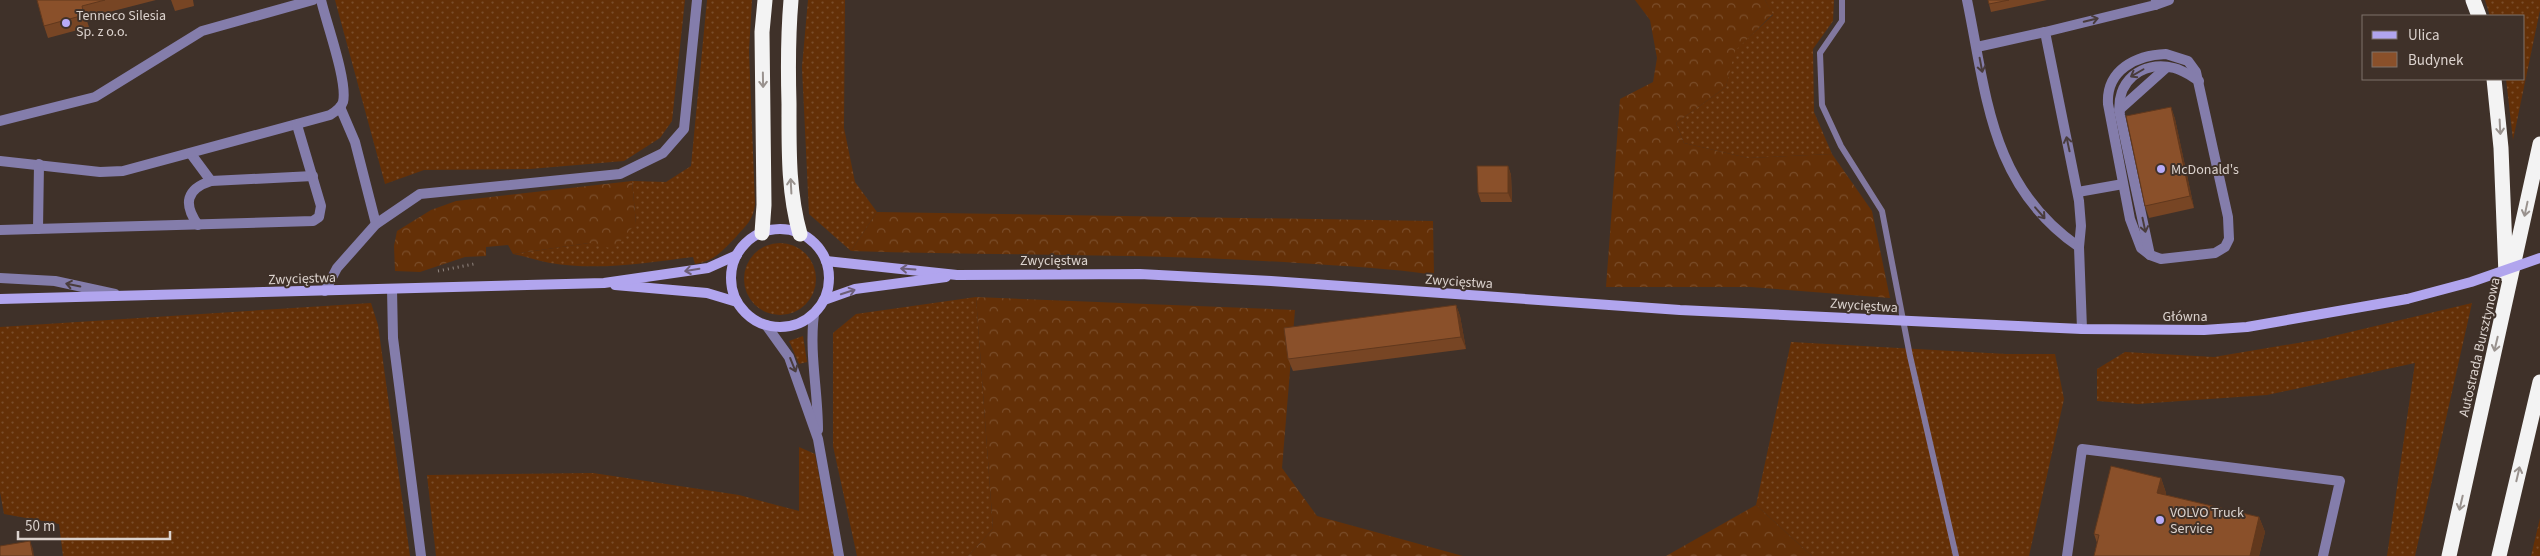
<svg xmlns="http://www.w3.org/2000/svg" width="2540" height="556" font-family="'Source Sans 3',sans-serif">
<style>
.grass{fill:url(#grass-dots)}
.forest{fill:url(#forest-crowns)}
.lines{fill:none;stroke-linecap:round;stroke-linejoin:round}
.stream{stroke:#82789f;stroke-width:6}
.path{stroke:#91857f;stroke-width:3;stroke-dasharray:1 4;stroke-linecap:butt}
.lane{stroke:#847dab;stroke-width:10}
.street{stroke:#847dab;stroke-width:10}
.secondary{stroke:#b1a5ee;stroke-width:10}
.highway{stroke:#f3f3f3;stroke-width:15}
.secondary-bridge{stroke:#b1a5ee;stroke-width:10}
.wall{fill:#774524}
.shaded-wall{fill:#61381d}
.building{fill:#8a502a;stroke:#61381d}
.oneway{stroke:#493c3c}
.oneway2{stroke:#99928e}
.oneway3{stroke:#6d5f78}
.poi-dot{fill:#b7abf8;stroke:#3f3129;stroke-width:2}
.labels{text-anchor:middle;stroke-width:4;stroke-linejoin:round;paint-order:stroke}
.poi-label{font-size:14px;fill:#dcd3ce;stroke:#3f3129;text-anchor:start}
.street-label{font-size:14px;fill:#dcd3ce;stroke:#3f3129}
</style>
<defs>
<pattern id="grass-dots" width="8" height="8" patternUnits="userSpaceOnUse" patternTransform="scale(1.25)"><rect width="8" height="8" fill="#643007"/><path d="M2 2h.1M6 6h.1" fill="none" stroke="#7a4d2a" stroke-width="1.8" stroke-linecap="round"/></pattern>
<pattern id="forest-crowns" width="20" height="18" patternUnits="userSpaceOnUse" patternTransform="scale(1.25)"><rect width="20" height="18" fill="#643007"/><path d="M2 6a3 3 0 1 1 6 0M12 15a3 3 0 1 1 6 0" fill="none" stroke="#7a4d2a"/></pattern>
</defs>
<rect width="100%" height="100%" fill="#3f3129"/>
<g class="grass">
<path d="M335 0H685L672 121 660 138 624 161 530 169 424 170 385 184Z"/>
<path d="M707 0H752L749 51 755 204C753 221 746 225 736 237 722 251 715 261 695 264L693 257C646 263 597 271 550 263 538 261 525 256 513 254L589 243 636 223 632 181 666 182 691 166Z"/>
<path d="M808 0H845L844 128 855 182 877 212 851 251 809 214 802 67Z"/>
<path d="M1765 0H1834L1833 21 1813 49 1814 112 1832 154 1748 158 1684 143 1676 123 1726 87 1734 51 1773 15Z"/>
<path d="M2485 0H2540V10L2513 140 2506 79H2524V16H2490Z"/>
<circle cx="780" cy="279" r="36"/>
<path d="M976 297 993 529 968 556H857L833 446V333L856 314Z"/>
<path d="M371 303 378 325 410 556H63L59 524 4 514 0 492V327Z"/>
<path d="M2472 303 2415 556H2387L2415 363 2267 395 2138 404 2097 401V369L2125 352 2214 357 2321 339Z"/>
<path d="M803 336 807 362 799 364 789 341Z"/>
<path d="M1791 342 2006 354H2055L2064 399 2029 556H1812L1756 505Z"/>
<path d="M799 447 815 454 834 556H436L427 475 593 473 739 495 799 511Z"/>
<path d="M2540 518V556H2531Z"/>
</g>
<g class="forest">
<path d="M1635 0H1765L1773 14 1735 51 1726 87 1676 123 1684 143 1748 158 1832 154 1872 211 1890 298 1751 287H1606L1620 99 1653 82 1657 58 1650 20Z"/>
<path d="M632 181 636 223 614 249 589 243 513 254 508 245 486 247V256L465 257 420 272 395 271 394 246 397 231 431 210 456 201Z"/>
<path d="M877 212 1433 221 1434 275C1389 268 1343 266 1298 263 1149 253 1000 256 851 251Z"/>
<path d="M976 297 1295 310 1282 468 1317 516 1463 556H968L993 529Z"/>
<path d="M1756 505 1812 556H1666Z"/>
</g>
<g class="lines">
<path class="stream" d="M1842 0V21L1820 53 1822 105 1841 146 1882 211 1910 356 1956 556"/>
<path class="path" d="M438 271 474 264"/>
<g class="lane">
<path d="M1967 0C1987 96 1990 186 2079 247"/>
<path d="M2155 5 2169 0"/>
<path d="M1977 47 2045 32"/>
<path d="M2166 54 2188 61 2196 72 2228 217 2229 239 2225 247 2215 253 2161 259 2150 255 2141 248 2130 219 2108 104C2106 70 2136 55 2166 54Z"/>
<path d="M340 107 355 142 376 224"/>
<path d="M2119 110 2167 67"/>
<path d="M0 121 95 97 202 31 313 0"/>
<path d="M191 154 211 181"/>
<path d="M0 161 100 172 123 171 330 115C335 112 341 108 343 102 348 82 326 22 321 0"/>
<path d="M2078 192 2123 184"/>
<path d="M198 225C183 204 186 189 211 181L313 176"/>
<path d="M38 229 39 164"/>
<path d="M0 230 313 221 319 217 321 206 297 125"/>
<path d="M2150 255 2120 115C2115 82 2141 60 2174 68 2183 70 2191 76 2199 81"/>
<path d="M0 278 55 281 115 294"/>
<path d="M325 291 337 268 376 224 420 194 620 174 663 153 684 129 697 0"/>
<path d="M2082 329 2079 247 2081 226 2079 201 2045 32 2155 5 2156 0"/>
<path d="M2067 556 2082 449 2340 481 2323 556"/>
</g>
<g class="street">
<path d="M392 289 393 338 421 556"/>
<path d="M814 314C809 353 818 391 818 430"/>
<path d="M766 325 789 357 818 439 839 556"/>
</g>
<g class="secondary">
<circle cx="780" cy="278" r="49"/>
<path d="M826 261 957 275 1140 274 1271 281 1680 310 2082 329 2204 330 2247 327 2407 299"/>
<path d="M615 285 707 293 737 302"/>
<path d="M0 299 604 283 708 268 737 255"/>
<path d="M824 300 855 289 946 277"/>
</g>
<g class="highway">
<path d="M791 0C788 35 788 69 789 104 789 148 788 192 800 234"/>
<path d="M2473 0 2479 16"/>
<path d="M2494 79 2501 148 2506 275"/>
<path d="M762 233 764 205 762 32 765 0"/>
<path d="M2449 556 2540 144"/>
<path d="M2499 556 2540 382"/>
</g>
<path class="secondary-bridge" d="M2407 299 2471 282 2540 258"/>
</g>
<g class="wall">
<path d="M37 0H156L86 18 89 27 48 38 44 26Z"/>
<path d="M171 0H193L194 6 175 11Z"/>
<path d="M1988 0H2047L1991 12Z"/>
<path d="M2171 107 2175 119 2194 208 2149 218 2145 206Z"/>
<path d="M1508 166 1511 175 1512 202H1481L1478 193Z"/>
<path d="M1456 305 1460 316 1466 349 1293 371 1288 359Z"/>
<path d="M2161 478 2166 493V495L2259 517 2265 532 2259 556H2094L2097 543 2094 534Z"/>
</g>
<g class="shaded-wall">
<path d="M2171 107 2175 119 2194 208 2190 196Z"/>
<path d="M1508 166 1511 175 1512 202 1508 193Z"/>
<path d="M1456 305 1460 316 1466 349 1461 337Z"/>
<path d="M2161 478 2166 493 2163 508 2157 493Z"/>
<path d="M2259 517 2265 532 2259 556H2250Z"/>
<path d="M30 541 33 549 34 556H33Z"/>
</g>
<g class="building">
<path d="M37 0H105L82 6 84 15 44 26Z"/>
<path d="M1988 0H2009L1989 4Z"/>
<path d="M2171 107 2190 196 2145 206 2126 116Z"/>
<path d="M1477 166H1508V193H1478Z"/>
<path d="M1456 305 1461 337 1288 359 1284 328Z"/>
<path d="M2111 466 2161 478 2157 493 2259 517 2250 556H2094L2099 535 2094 534Z"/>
<path d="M30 541 33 556H0V546Z"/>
</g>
<defs><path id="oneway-shaft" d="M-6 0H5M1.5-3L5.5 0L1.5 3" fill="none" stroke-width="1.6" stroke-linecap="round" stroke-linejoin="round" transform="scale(1.25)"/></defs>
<g class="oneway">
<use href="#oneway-shaft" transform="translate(2091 20) rotate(-14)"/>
<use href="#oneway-shaft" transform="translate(1981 65) rotate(79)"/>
<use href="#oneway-shaft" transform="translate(2137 73) rotate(150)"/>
<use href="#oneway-shaft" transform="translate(2068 144) rotate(-102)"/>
<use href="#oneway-shaft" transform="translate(2040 213) rotate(49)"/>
<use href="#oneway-shaft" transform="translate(2144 225) rotate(78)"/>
<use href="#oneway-shaft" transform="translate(73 285) rotate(-168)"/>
<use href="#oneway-shaft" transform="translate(793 365) rotate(68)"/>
</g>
<g class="oneway2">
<use href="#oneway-shaft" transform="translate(763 80) rotate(89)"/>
<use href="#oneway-shaft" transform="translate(2500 127) rotate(87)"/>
<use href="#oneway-shaft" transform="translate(791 186) rotate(-93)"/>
<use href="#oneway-shaft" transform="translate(2526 209) rotate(102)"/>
<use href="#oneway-shaft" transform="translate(2496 344) rotate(103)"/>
<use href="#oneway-shaft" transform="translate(2518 474) rotate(-77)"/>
<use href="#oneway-shaft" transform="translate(2461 503) rotate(103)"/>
</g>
<g class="oneway3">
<use href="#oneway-shaft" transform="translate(908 269) rotate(-176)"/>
<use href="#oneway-shaft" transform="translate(692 270) rotate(171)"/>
<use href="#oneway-shaft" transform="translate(848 292) rotate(-18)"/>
</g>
<g class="poi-dot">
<circle cx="66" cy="23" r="5"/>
<circle cx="2161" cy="169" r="5"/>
<circle cx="2160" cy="520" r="5"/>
</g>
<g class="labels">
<g class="poi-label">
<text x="76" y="20">Tenneco Silesia<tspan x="76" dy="16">Sp. z o.o.</tspan></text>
<text x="2171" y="174">McDonald's</text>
<text x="2170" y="517">VOLVO Truck<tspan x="2170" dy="16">Service</tspan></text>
</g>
<g class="street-label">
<text x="1054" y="265">Zwycięstwa</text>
<text transform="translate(302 278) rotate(-2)" y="5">Zwycięstwa</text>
<text transform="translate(1459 281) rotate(4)" y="5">Zwycięstwa</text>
<text transform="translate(1864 305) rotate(4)" y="5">Zwycięstwa</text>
<text x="2185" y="321">Główna</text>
<text transform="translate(2479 347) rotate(-77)" y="5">Autostrada Bursztynowa</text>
</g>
</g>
<rect x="2362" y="15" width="162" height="65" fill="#3f3129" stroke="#7e726b"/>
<rect x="2372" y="31" width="25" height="8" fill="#b1a5ee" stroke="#7e726b"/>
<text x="2408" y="40" font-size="15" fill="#dcd3ce">Ulica</text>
<rect x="2372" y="52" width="25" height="15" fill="#8a502a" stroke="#7e726b"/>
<text x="2408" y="65" font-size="15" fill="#dcd3ce">Budynek</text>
<path d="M18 531v8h152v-8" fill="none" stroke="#dcd3ce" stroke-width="2.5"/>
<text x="25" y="531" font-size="15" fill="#dcd3ce" stroke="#3f3129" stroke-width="4" paint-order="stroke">50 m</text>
</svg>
